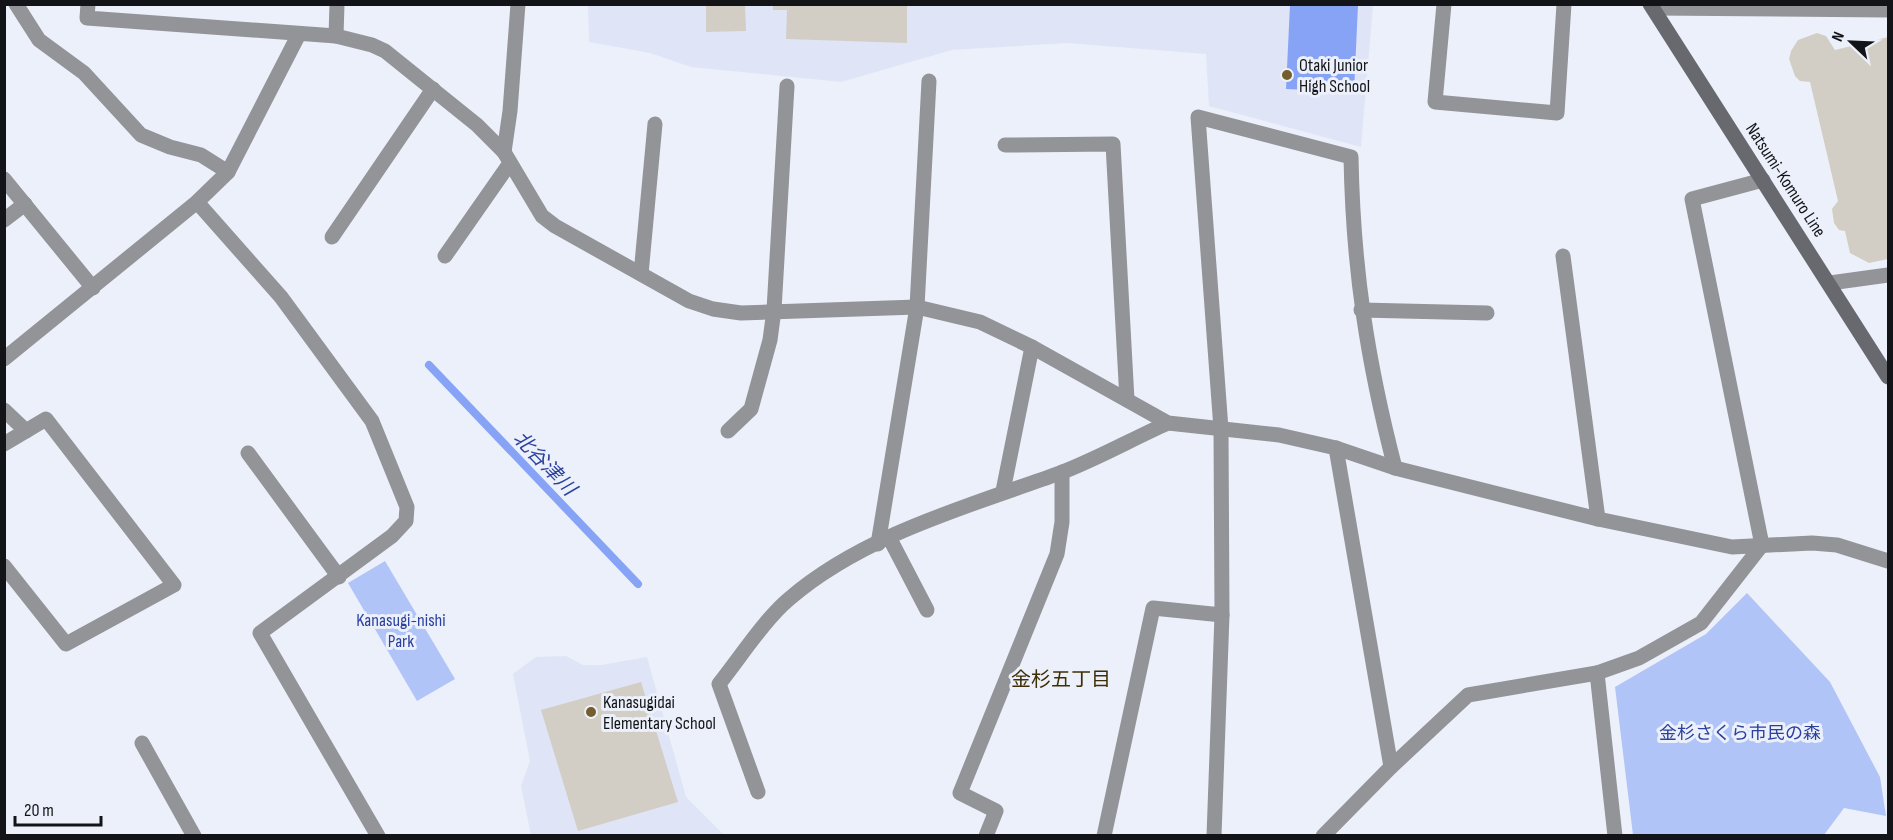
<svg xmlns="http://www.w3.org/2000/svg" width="1893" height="840" font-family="'Sofia Sans Condensed','Noto Sans JP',sans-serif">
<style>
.built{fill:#dfe5f6}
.green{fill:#b1c4f7}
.water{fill:#87a3f5}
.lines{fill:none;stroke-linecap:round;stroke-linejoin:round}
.stream{stroke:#87a3f5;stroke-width:8}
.building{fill:#d2cec5}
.lane{stroke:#939498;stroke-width:15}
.street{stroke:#939498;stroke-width:15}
.secondary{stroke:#67696f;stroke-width:15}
.poi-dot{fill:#755e2e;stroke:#ecf0fa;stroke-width:2}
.labels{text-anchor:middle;stroke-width:6;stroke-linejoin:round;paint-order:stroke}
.poi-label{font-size:18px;fill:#121417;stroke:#ecf0fa;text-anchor:start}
.street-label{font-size:18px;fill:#121417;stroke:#ecf0fa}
.park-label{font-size:18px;fill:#2a419e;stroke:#ecf0fa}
.water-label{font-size:20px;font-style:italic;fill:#2b419e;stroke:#ecf0fa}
.neighbourhood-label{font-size:20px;fill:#3f2e04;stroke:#ecf0fa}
</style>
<rect width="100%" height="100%" fill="#ecf0fa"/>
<g class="built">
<path d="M588 5H1373L1361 147 1209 106 1206 54 1067 43 952 50 841 82 691 67 650 53 589 42Z"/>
<path d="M566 656 583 665H601L647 657 686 797 724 835H531L521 786 530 761 513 674 536 657Z"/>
</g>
<g class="green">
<path d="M385 561 455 679 417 701 348 583Z"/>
<path d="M1747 593 1830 682 1880 777 1886 816 1844 808 1824 835H1633L1615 687 1706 634Z"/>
</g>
<path class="water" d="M1290 5H1358L1354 92 1286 89Z"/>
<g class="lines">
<path class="stream" d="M429 365 638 584"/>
</g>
<g class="building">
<path d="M773 4H907V43L786 39 787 10H773Z"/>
<path d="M706 5H745L746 31 706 32Z"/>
<path d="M1817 33 1826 36 1835 50 1888 37V259L1869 263 1850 253 1845 231 1839 230 1834 223 1832 209 1838 201 1810 82 1800 81 1795 76 1789 59 1791 51 1798 40Z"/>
<path d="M641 682 678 802 578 831 541 710Z"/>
</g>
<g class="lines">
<g class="lane">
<path d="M1653 8 1888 10"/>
<path d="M336 36 337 4"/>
<path d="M1005 145 1113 144 1127 400"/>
<path d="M4 220 25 204"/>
<path d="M332 237 433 89"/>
<path d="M445 256 510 163"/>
<path d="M641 274 655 124"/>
<path d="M774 310 787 86"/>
<path d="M1336 448 1391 767"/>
<path d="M248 453 339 577"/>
<path d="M1003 491 1032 347"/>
<path d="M890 539 927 610"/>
</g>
<g class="street">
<path d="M16 4 39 40 84 73 141 135 170 147 201 155 228 172"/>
<path d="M88 4 87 18 336 36 372 45 385 51 477 125 504 152 542 216 555 226 689 301 713 309 741 313 917 307 980 322 1032 347 1168 423 1279 435 1336 448 1395 468 1598 519 1732 547 1812 543 1837 545 1888 561"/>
<path d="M1444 4 1435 102 1557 113 1564 4"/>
<path d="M504 152 510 111 518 4"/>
<path d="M4 179 93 288"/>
<path d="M197 202 281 297 372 421 407 507 406 521 392 536 260 633 378 836"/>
<path d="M1563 256 1598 519"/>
<path d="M1830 283 1888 275"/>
<path d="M1361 310 1487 313"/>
<path d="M4 359 197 202 228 172 299 34"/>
<path d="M4 410 26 431"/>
<path d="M728 431 751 409 770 340 774 310"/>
<path d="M4 444 46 419 174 585 66 644 4 566"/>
<path d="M878 544 917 307 929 81"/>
<path d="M1597 673 1615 836"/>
<path d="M142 743 194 836"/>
<path d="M758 792 719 684C739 659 765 619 789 599 863 535 969 506 1060 473 1097 459 1132 439 1168 423"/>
<path d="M986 836 996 811 960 793 1057 554 1062 522V472"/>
<path d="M1104 836 1153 608 1222 615"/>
<path d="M1214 836 1222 615 1221 429 1198 117 1351 157C1353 268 1367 360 1395 468"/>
<path d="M1323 836 1391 767 1468 695 1597 673 1639 658 1701 623 1762 545 1692 199 1763 180"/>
</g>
<path class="secondary" d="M1650 4 1888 377"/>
</g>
<g class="poi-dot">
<circle cx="1287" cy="75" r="6"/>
<circle cx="591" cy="712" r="6"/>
</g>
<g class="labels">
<g class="poi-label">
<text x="1299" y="71">Otaki Junior<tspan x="1299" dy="21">High School</tspan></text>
<text x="603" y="708">Kanasugidai<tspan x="603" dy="21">Elementary School</tspan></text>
</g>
<g class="street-label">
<text transform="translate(1786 180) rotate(57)" y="6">Natsumi-Komuro Line</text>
</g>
<g class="park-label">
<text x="401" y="626">Kanasugi-nishi<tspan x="401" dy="21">Park</tspan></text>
<text x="1740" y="739">金杉さくら市民の森</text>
</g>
<g class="water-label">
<text transform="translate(545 463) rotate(46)" y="7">北谷津川</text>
</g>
<g class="neighbourhood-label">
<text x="1061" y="686">金杉五丁目</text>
</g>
</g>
<rect width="1893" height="840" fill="none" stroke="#121417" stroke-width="12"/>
<g transform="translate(1851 42) rotate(293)" stroke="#ecf0fa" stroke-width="4.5" paint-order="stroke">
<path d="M0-4.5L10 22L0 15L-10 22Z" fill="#121417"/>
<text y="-9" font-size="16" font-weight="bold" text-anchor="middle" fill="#121417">N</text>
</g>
<path d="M15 816v9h86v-9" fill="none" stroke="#121417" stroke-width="3"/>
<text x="24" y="816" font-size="18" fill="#121417" stroke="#ecf0fa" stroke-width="4.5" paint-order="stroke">20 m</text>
</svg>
